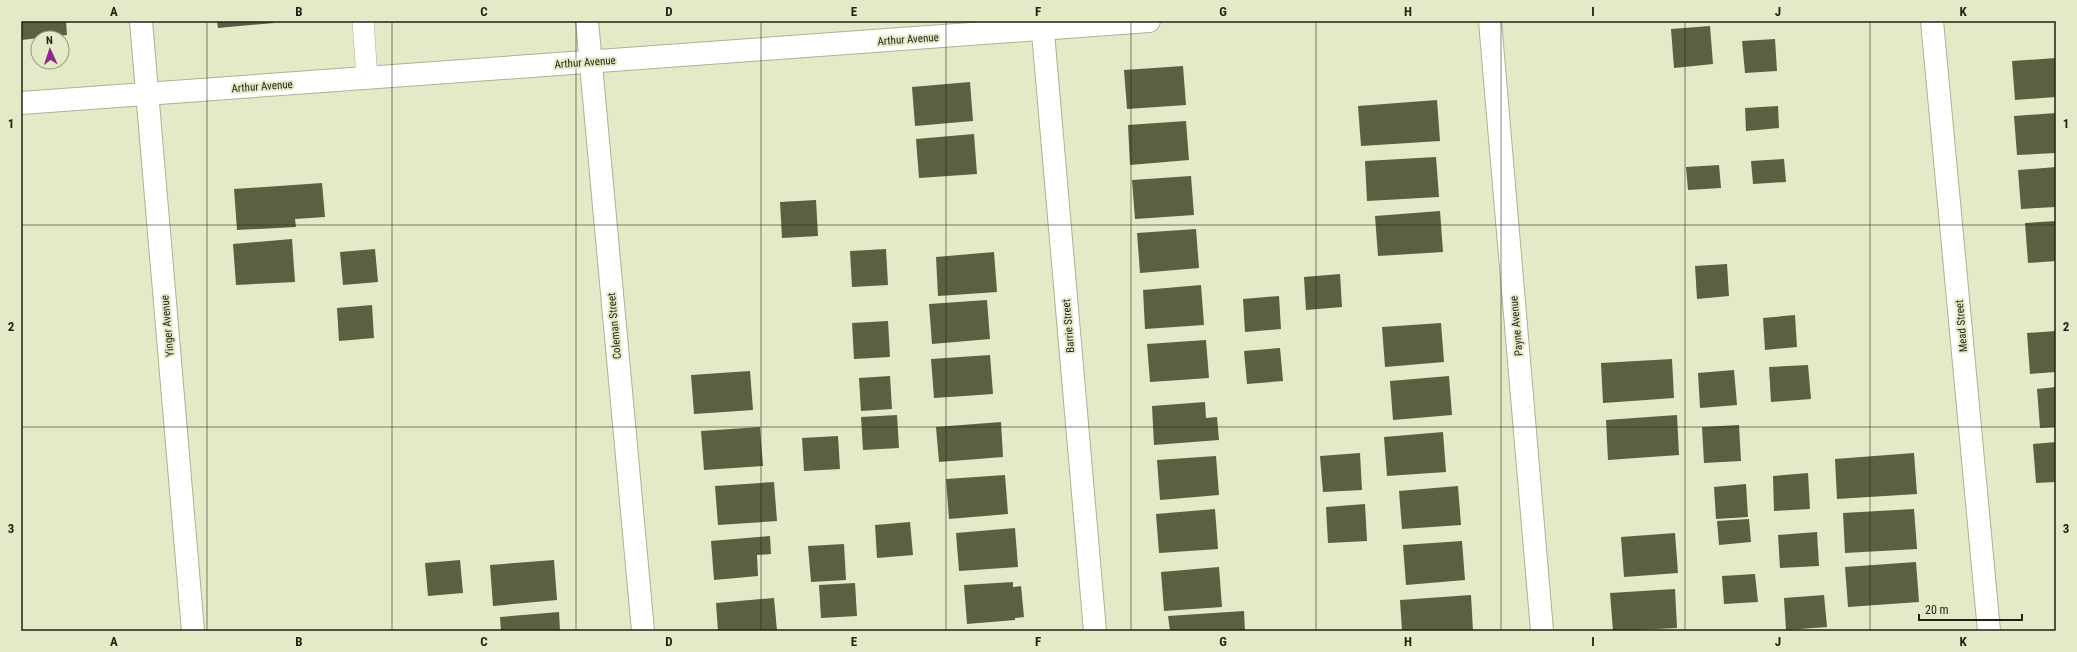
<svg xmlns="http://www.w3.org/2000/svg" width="2077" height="652" font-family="'Roboto Condensed',sans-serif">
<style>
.building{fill:#5a6142}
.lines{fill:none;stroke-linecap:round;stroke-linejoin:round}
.service-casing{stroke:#abb391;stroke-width:22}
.minor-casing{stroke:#abb391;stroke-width:24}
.service{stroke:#fff;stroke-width:21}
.minor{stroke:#fff;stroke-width:22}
.grid{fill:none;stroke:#1f2114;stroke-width:1;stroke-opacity:0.55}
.labels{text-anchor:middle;stroke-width:4;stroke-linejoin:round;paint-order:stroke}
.street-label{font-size:11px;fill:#1f2114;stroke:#e2eac7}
.neatline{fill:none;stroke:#1f2114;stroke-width:1.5}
.grid-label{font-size:13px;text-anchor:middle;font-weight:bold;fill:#1f2114}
</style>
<rect width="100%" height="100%" fill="#e2eac7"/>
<g class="building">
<path d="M21 21H66L67 35 21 40Z"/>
<path d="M217 21H274V23L218 28Z"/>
<path d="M1710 26 1713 64 1674 68 1671 29Z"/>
<path d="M1775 39 1777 71 1745 73 1742 41Z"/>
<path d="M2056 58V97L2015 100 2012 61Z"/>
<path d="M1183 66 1186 105 1127 109 1124 70Z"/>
<path d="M970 82 973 121 915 126 912 87Z"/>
<path d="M1437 100 1440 141 1361 146 1358 106Z"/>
<path d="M1778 106 1779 128 1746 131 1745 108Z"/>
<path d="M2056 113V153L2017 155 2014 116Z"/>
<path d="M1186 121 1189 160 1130 165 1128 125Z"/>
<path d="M974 134 977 174 919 178 916 139Z"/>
<path d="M1436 157 1439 197 1367 201 1365 161Z"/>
<path d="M1784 159 1786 182 1753 184 1751 161Z"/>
<path d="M1719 165 1721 188 1688 190 1686 167Z"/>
<path d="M2056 167V207L2021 209 2018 170Z"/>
<path d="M1191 176 1194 215 1135 219 1132 180Z"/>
<path d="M322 183 325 217 295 219 296 227 237 230 234 189Z"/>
<path d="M816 200 818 236 782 238 780 202Z"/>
<path d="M1440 211 1443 252 1378 256 1375 216Z"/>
<path d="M2056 221V261L2028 263 2025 223Z"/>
<path d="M1196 229 1199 268 1140 273 1137 233Z"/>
<path d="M292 239 295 282 236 285 233 244Z"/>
<path d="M375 249 378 282 343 285 340 252Z"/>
<path d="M886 249 888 285 852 287 850 251Z"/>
<path d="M994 252 997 292 938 296 936 257Z"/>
<path d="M1727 264 1729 296 1697 299 1695 266Z"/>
<path d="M1340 274 1342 307 1306 310 1304 277Z"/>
<path d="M1201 285 1204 325 1145 329 1143 290Z"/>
<path d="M1279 296 1281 329 1245 332 1243 299Z"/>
<path d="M987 300 990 339 932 344 929 304Z"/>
<path d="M372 305 374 338 339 341 337 308Z"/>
<path d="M1795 315 1797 347 1765 350 1763 318Z"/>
<path d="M888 321 890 357 854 359 852 323Z"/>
<path d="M1441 323 1444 362 1385 367 1382 327Z"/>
<path d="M2056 331V372L2030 374 2027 333Z"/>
<path d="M1206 340 1209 378 1150 382 1147 344Z"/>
<path d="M1280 348 1283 381 1247 384 1244 351Z"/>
<path d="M990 355 993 394 934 398 931 359Z"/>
<path d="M1672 359 1674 398 1603 403 1601 363Z"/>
<path d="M1808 365 1811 399 1771 402 1769 367Z"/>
<path d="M1734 370 1737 405 1700 408 1698 373Z"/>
<path d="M750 371 753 410 694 414 691 375Z"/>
<path d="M890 376 892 409 861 411 859 378Z"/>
<path d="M1449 376 1452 415 1393 420 1390 381Z"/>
<path d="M2056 387V427L2040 428 2037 389Z"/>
<path d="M1205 402 1206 418 1217 417 1219 440 1154 445 1152 406Z"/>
<path d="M897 415 899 448 863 450 861 417Z"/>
<path d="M1677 415 1679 455 1608 460 1606 420Z"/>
<path d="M1001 422 1003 457 939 462 936 427Z"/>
<path d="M1739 425 1741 461 1704 463 1702 427Z"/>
<path d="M760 427 763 466 704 470 701 431Z"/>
<path d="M1443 432 1446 472 1387 476 1384 437Z"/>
<path d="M838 436 840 469 804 471 802 438Z"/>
<path d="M2056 442V482L2036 483 2033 444Z"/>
<path d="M1360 453 1362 490 1323 492 1320 456Z"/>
<path d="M1914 453 1917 494 1837 499 1835 459Z"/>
<path d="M1216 456 1219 495 1160 500 1157 460Z"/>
<path d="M1808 473 1810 509 1774 511 1773 476Z"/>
<path d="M1005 475 1008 514 949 519 946 479Z"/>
<path d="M774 482 777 521 718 525 715 486Z"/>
<path d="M1746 484 1748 517 1716 519 1714 487Z"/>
<path d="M1458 486 1461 525 1402 529 1399 491Z"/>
<path d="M1365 504 1367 541 1328 543 1326 507Z"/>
<path d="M1215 509 1218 549 1159 553 1156 514Z"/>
<path d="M1914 509 1917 549 1845 553 1843 513Z"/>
<path d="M1749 519 1751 542 1719 545 1717 521Z"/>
<path d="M910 522 913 555 877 558 875 525Z"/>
<path d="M1015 528 1018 567 959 571 956 533Z"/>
<path d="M1817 532 1819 566 1780 568 1778 535Z"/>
<path d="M1675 533 1678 573 1624 577 1621 537Z"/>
<path d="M770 536 771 554 757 555 758 576 714 580 711 541Z"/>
<path d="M1462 541 1465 580 1406 585 1403 545Z"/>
<path d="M844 544 846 580 811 582 808 546Z"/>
<path d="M460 560 463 593 428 596 425 563Z"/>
<path d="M554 560 557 600 493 606 490 565Z"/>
<path d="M1916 562 1919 602 1848 607 1845 567Z"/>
<path d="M1219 567 1222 607 1164 611 1161 572Z"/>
<path d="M1755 574 1758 602 1724 604 1722 576Z"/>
<path d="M1013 582V587L1021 586 1024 617 1015 618V620L967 624 964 585Z"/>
<path d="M855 583 857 616 821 618 819 585Z"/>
<path d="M1675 589 1677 628 1613 631 1610 593Z"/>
<path d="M1471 595 1473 631H1402L1400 600Z"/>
<path d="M1824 595 1827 627 1786 630 1784 598Z"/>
<path d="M774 598 777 631H718L716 603Z"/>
<path d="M1244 611 1245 631H1170L1168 616Z"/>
<path d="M559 612 560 631H501L500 617Z"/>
</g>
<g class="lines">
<g class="service-casing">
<path id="service" d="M363 21 367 78"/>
</g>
<g class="minor-casing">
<g id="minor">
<path d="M141 21 193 631"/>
<path d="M587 21 643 631"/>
<path d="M1042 21 1095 631"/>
<path d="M1490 21 1542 631"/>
<path d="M1932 21 1989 631"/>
<path d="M21 103 1149 21"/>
</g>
</g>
<use href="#service" class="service"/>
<use href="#minor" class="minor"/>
</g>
<path class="grid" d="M207 21V631M392 21V631M576 21V631M761 21V631M946 21V631M1131 21V631M1316 21V631M1501 21V631M1685 21V631M1870 21V631M21 225H2056M21 427H2056"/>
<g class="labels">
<g class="street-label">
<text transform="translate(908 39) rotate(-4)" y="4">Arthur Avenue</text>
<text transform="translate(585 62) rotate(-4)" y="4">Arthur Avenue</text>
<text transform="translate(262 86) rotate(-4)" y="4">Arthur Avenue</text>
<text transform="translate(167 326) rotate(-95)" y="4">Yinger Avenue</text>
<text transform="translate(614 326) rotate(-95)" y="4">Coleman Street</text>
<text transform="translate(1068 326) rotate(-95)" y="4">Barrie Street</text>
<text transform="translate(1516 326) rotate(-95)" y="4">Payne Avenue</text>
<text transform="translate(1961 326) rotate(-95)" y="4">Mead Street</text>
</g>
</g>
<rect width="2077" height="652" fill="none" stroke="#e2eac7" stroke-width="44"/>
<g transform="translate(50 50) rotate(357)"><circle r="19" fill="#e2eac7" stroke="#949a7f"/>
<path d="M0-3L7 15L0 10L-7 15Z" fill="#8d278d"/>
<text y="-6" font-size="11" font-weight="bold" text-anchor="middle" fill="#1f2114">N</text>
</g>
<path d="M1919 614v6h103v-6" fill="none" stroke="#1f2114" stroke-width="2"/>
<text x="1925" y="614" font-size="12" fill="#1f2114" stroke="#e2eac7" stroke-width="3" paint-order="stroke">20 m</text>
<rect x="22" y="22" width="2033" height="608" class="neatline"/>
<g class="grid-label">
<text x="114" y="16">A</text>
<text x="299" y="16">B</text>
<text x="484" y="16">C</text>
<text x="669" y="16">D</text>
<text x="854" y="16">E</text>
<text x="1038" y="16">F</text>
<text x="1223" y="16">G</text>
<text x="1408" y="16">H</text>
<text x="1593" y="16">I</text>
<text x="1778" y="16">J</text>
<text x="1963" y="16">K</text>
<text x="11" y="128">1</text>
<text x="2066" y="128">1</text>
<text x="11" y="331">2</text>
<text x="2066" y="331">2</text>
<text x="11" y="533">3</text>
<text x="2066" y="533">3</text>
<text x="114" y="646">A</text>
<text x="299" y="646">B</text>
<text x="484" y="646">C</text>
<text x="669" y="646">D</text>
<text x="854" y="646">E</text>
<text x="1038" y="646">F</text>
<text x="1223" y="646">G</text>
<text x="1408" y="646">H</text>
<text x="1593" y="646">I</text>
<text x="1778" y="646">J</text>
<text x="1963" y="646">K</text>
</g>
</svg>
